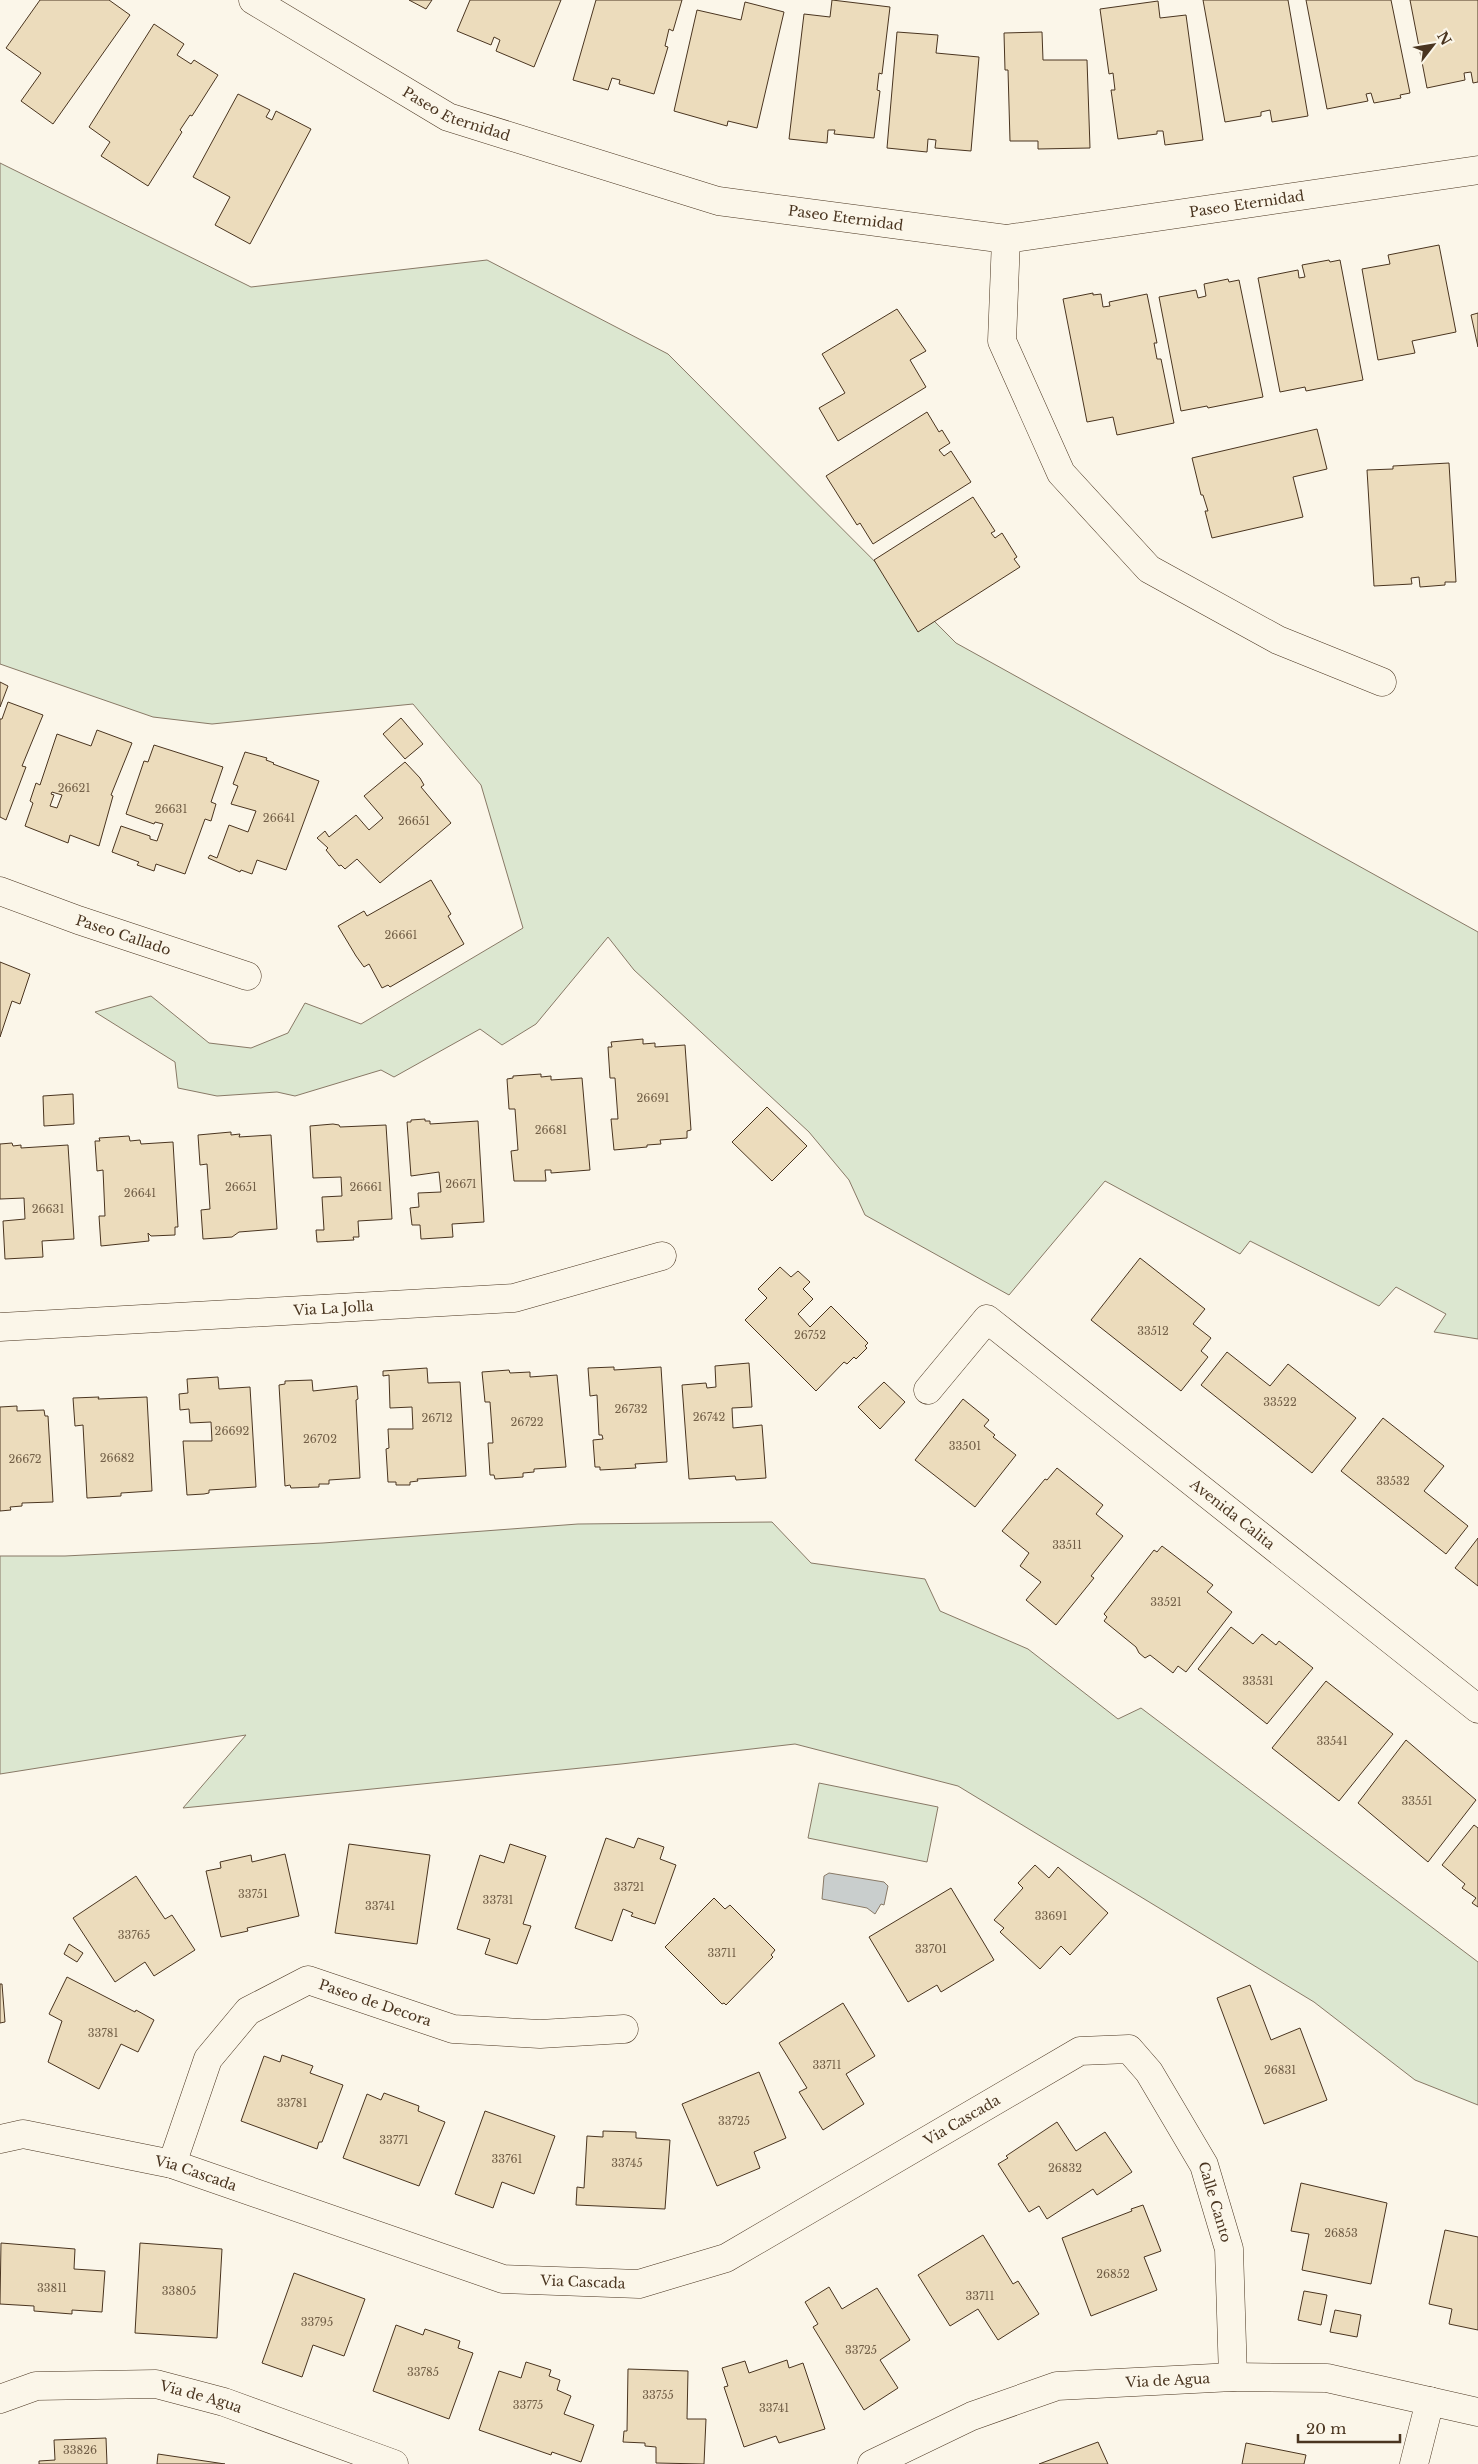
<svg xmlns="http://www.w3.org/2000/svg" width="1478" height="2464" font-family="'Libre Baskerville',serif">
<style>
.green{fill:#dce7d0;stroke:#887966}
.water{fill:#c9cecd;stroke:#887966}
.building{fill:#ecdcbc;stroke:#4a3520;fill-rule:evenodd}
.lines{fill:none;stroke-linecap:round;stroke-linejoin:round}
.minor-casing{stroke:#4a3520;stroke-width:29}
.tertiary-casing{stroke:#4a3520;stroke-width:29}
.minor{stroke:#fbf6e9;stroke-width:28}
.tertiary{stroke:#fbf6e9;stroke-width:28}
.labels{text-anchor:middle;stroke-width:4;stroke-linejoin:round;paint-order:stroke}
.number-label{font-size:11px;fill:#725f47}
.street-label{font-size:14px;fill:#4a3520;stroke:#fbf6e9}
</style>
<rect width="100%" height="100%" fill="#fbf6e9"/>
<g class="green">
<path d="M0 163 251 287 487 260 668 354 956 643 1478 932V1339L1434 1332 1446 1314 1396 1287 1379 1306 1250 1241 1240 1254 1105 1181 1009 1295 865 1215 849 1180 809 1132 634 970 608 937 536 1024 502 1045 480 1029 394 1077 381 1070 295 1096 277 1092 217 1096 178 1088 175 1062 95 1012 151 996 209 1043 251 1048 288 1033 305 1003 361 1024 523 928 481 785 413 704 212 724 153 717 0 664Z"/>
<path d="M772 1522 811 1563 925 1579 940 1611 1028 1649 1118 1719 1141 1708 1478 1962V2105L1415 2080 1314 2002 958 1786 795 1744 621 1764 183 1808 246 1735 0 1774V1556H65L323 1543 578 1524Z"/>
<path d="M819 1783 938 1807 927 1862 808 1838Z"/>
</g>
<path class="water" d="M829 1873 884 1882 888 1886 884 1905 881 1904 875 1914 867 1908 822 1899 824 1876Z"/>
<g class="building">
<path d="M40 0H109L130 15 53 124 21 101 41 73 6 48Z"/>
<path d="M409 0H432L426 9Z"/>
<path d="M470 0H561L534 67 496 51 500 40 494 37 491 45 457 31Z"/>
<path d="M596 0H682L673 31 669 29 665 46 668 47 654 94 619 84 620 80 612 78 608 90 573 80Z"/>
<path d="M832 0 890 7 882 74 879 73 877 90 880 91 874 138 834 134 835 130H828L827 143 789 139 804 14 830 17Z"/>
<path d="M1203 0H1288L1308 116 1272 122 1270 110 1261 112V116L1225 122Z"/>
<path d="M1306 0H1391L1410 93 1400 95 1401 98 1374 103 1371 93 1366 94 1368 101 1327 109Z"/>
<path d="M1410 0H1478V82L1473 83 1471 72 1464 73 1465 80 1427 88Z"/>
<path d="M1158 1 1160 18 1186 15 1203 140 1165 145 1163 131H1157V134L1118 139 1111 90H1115L1113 73 1109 74 1100 9Z"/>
<path d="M745 2 784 12 757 128 728 121 727 126 674 111 697 10 741 20Z"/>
<path d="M154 24 184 44 177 55 191 64 194 60 218 75 192 116 190 115 180 130 182 132 148 186 101 156 110 142 89 127Z"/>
<path d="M897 32 938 35 936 53 979 57 971 151 935 148 936 140 928 139 927 152 887 148Z"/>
<path d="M1042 32 1043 60H1087L1090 148 1038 149V141H1010L1008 70H1005L1004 33Z"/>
<path d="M238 94 270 110 266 117 272 120 276 111 311 129 250 244 215 225 230 197 193 177Z"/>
<path d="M1439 245 1456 332 1412 341 1415 353 1378 360 1362 269 1390 264 1388 255Z"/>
<path d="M1329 260 1330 262 1340 260 1363 380 1306 391 1305 387 1280 392 1258 278 1298 270 1299 278 1305 277 1302 265Z"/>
<path d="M1228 279 1229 282 1239 280 1263 397 1208 408 1207 406 1181 411 1159 297 1196 290 1198 298 1206 296 1204 284Z"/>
<path d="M1093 293V295L1101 294 1103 307 1110 306 1109 302 1147 294 1157 343H1154L1157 359H1161L1174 423 1117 435 1113 417 1087 422 1063 299Z"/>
<path d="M897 309 926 351 910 360 926 387 838 441 819 408 845 393 822 354Z"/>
<path d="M1478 313V347L1471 315Z"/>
<path d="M927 412 939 432 942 430 950 443 939 450 944 456 951 451 971 482 873 544 860 523 857 525 826 476Z"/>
<path d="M1317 429 1327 469 1293 477 1303 517 1212 538 1205 511H1208L1203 495H1201L1192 458Z"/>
<path d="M1449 463 1456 582H1445V585L1420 587 1419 577 1411 578 1412 584 1374 586 1367 470 1393 469V466Z"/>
<path d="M973 497 995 531 991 533 995 538 1002 533 1017 557 1014 559 1020 567 918 632 874 560Z"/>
<path d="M0 682 8 686 0 707Z"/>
<path d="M8 702 43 715 22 766 26 767 6 820 0 817V719H2Z"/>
<path d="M401 718 423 744 405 759 383 734Z"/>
<path d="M97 730 132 743 111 795 113 796 99 846 70 835 68 843 25 826 33 803 30 801 36 783 40 785 57 734 91 746ZM52 792 62 795 57 808 50 806 54 795 51 794Z"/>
<path d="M154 745 223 767 211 802 216 804 211 821 205 819 185 874 156 864 154 871 137 865 139 862 112 852 121 826 150 836V839L157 841 163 824 155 822 154 824 126 814 144 761 148 762Z"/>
<path d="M245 752 267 758 266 760 274 763 273 764 319 781 286 870 257 860 252 874 241 870 240 872 208 858 210 855 217 858 229 825 248 832 256 811 231 804 238 786 233 784Z"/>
<path d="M405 762 420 778 424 785 421 787 451 823 380 883 357 859 345 869 341 865 339 866 326 850 328 848 317 838 325 831 329 837 356 815 369 830 383 818 364 796Z"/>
<path d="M431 880 451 914 448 916 464 944 390 987 388 985 382 988 369 964 364 967 356 956 338 926 364 911 367 916Z"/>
<path d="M0 962 30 974 20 1004 12 1001 0 1037Z"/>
<path d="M643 1039V1044L655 1043V1047L685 1045 691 1130 687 1131V1138L660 1140 661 1144 647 1145V1147L614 1150 611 1119H618L615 1078H610L608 1047H612L611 1042Z"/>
<path d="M541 1074V1077L551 1076V1080L582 1078 590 1170 551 1173V1170H545L546 1181H514L511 1151 518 1150 515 1109H509L507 1079 513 1078V1076Z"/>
<path d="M73 1094 74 1124 44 1126 43 1096Z"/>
<path d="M767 1107 807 1146 772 1181 732 1142Z"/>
<path d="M425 1119V1121H430V1124L478 1121 484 1222 452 1224 453 1237 421 1239 420 1225H412L410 1208 419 1207 418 1193 441 1192 439 1172 411 1176 407 1122H411V1120Z"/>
<path d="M333 1124 339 1125 340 1127 386 1125 392 1219 358 1221 359 1237H353L354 1240 317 1242 316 1230H324L322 1197 342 1196 341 1177 313 1178 310 1126Z"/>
<path d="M231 1132V1135L240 1134 239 1137 271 1135 277 1229 239 1232 232 1237 203 1239 201 1210 210 1209 207 1164 200 1165 198 1135Z"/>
<path d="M129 1136 130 1141 140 1140 141 1144 173 1142 178 1227H175V1235L151 1236 148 1233 149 1241 101 1246 99 1216H105L103 1170 97 1171 95 1141H100L99 1138Z"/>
<path d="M12 1143 13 1146 21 1145V1148L68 1145 74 1239 42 1241 43 1257 5 1259 3 1221 25 1219 24 1198 0 1199V1144Z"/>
<path d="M1140 1258 1205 1309 1193 1324 1211 1338 1201 1351 1208 1357 1181 1391 1091 1320Z"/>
<path d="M780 1267 791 1277 798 1271 810 1282 803 1289 813 1299 798 1314 810 1327 831 1306 868 1343 865 1346 867 1348 856 1359 854 1357 847 1364 844 1362 816 1391 745 1320 767 1298 758 1289Z"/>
<path d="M1227 1352 1270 1386 1288 1364 1356 1418 1312 1473 1201 1385Z"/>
<path d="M749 1363 752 1407 732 1408 733 1428 762 1425 766 1478 736 1480 735 1476 689 1479 682 1385 706 1383 707 1388 716 1387 715 1366Z"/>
<path d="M614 1367V1370L661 1367 667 1462 635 1464 636 1468 600 1470V1467H595L593 1440 603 1439 602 1435H599L597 1395 590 1396 588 1368Z"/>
<path d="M427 1368 428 1383 460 1382 466 1476 417 1479 418 1481 410 1482V1485H396V1482H388L386 1449 389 1448 388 1429H413L412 1407 390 1408 389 1375 383 1376V1371Z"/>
<path d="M509 1370 510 1373 530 1372V1377L557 1375 566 1467 534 1469V1472L523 1473V1477L495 1479 494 1475H490L488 1443H493L490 1402H485L482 1372Z"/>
<path d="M218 1377 219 1389 250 1387 256 1487 209 1490V1493L204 1494 187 1495 183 1441H212L211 1422 190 1423 189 1409 180 1410 179 1394 188 1393 187 1379Z"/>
<path d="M312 1380 313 1391 357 1386 358 1399 356 1400 360 1478 329 1480V1484H319V1487L291 1488 290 1485 285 1486 279 1385 285 1384V1381Z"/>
<path d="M884 1382 905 1402 880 1429 858 1407Z"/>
<path d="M99 1397 98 1399 147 1397 152 1491 121 1493V1496L87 1498 83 1425 75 1426 73 1398Z"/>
<path d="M963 1399 989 1420 984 1426 995 1435 993 1437 1016 1455 975 1507 915 1460Z"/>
<path d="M17 1406V1411L44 1410 45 1416H48L53 1502 22 1503V1506L10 1507 11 1510 0 1511V1407Z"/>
<path d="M1383 1418 1444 1466 1424 1491 1468 1526 1446 1554 1341 1471Z"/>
<path d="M1057 1468 1103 1505 1096 1514 1123 1536 1091 1576 1094 1578 1056 1625 1026 1600 1041 1582 1020 1566 1029 1553 1002 1531 1045 1479 1047 1480Z"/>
<path d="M1478 1538V1586L1455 1568Z"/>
<path d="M1162 1546 1213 1585 1207 1592 1232 1612 1186 1672 1178 1666 1173 1673 1150 1655 1145 1658 1139 1653 1136 1647 1104 1621 1107 1617 1104 1614 1154 1550 1157 1552Z"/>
<path d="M1231 1627 1253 1644 1262 1634 1276 1645 1279 1641 1313 1668 1267 1724 1198 1669Z"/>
<path d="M1326 1681 1393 1734 1339 1801 1272 1748Z"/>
<path d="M1406 1740 1476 1800 1428 1862 1358 1803Z"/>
<path d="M1474 1825 1478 1828V1907L1472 1903 1476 1898 1462 1888 1465 1884 1442 1865Z"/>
<path d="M606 1838 634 1848 638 1838 664 1847 660 1859 676 1865 655 1924 631 1916 633 1913 623 1909 612 1941 575 1928Z"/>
<path d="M349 1844 430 1855 417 1944 335 1933Z"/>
<path d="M510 1844 546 1856 523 1924 531 1926 517 1964 485 1954 490 1939 457 1929 480 1855 504 1863Z"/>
<path d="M285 1854 299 1916 247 1928 248 1931 221 1937 206 1871 221 1868 220 1862 251 1855 252 1862Z"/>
<path d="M1035 1865 1049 1878 1058 1867 1108 1913 1070 1955 1061 1946 1040 1969 1000 1932 1004 1928 994 1920 1023 1888 1018 1883Z"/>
<path d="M136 1876 165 1919 172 1915 195 1950 154 1976 145 1962 115 1982 73 1918Z"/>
<path d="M951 1888 994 1960 941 1992 937 1985 908 2002 869 1937Z"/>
<path d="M714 1898 725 1909 730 1905 775 1950 771 1955 773 1957 726 2005 724 2003 722 2004 665 1947Z"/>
<path d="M69 1944 83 1953 77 1962 64 1954Z"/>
<path d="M67 1977 135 2012 136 2010 154 2020 138 2052 121 2044 99 2089 48 2062 62 2021 49 2014Z"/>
<path d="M0 1984H2L5 2022 0 2023Z"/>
<path d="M1250 1985 1271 2040 1300 2028 1327 2100 1264 2124 1217 1998Z"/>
<path d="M843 2003 875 2056 846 2074 864 2104 823 2130 799 2092 807 2088 779 2043Z"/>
<path d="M282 2055 313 2066 310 2073 343 2085 322 2142H319L317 2149 241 2121 264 2056 280 2062Z"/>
<path d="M759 2072 786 2138 754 2152 760 2168 717 2186 682 2104Z"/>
<path d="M384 2093 419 2106 418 2111 445 2122 419 2186 343 2158 367 2094 381 2100Z"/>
<path d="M485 2111 555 2136 534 2194 502 2182 493 2208 455 2194Z"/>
<path d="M1057 2122 1076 2151 1105 2132 1132 2172 1097 2195 1093 2189 1047 2219 1039 2206 1029 2212 998 2164 1008 2158 1006 2156Z"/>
<path d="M603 2131 636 2132V2138L670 2140 665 2209 576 2205 577 2187 584 2188 587 2136 603 2137Z"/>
<path d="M1301 2183 1387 2203 1371 2284 1302 2270 1309 2234 1291 2231Z"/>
<path d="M1143 2205 1161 2251 1144 2257 1157 2290 1091 2316 1062 2238 1132 2211 1131 2209Z"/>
<path d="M1445 2230 1478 2237V2330L1449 2324 1452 2309 1429 2304Z"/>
<path d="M983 2235 1013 2284 1018 2281 1039 2314 998 2340 978 2309 950 2326 918 2275Z"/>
<path d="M1 2243 75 2249 74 2269 105 2271 102 2312 72 2310V2314L34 2311V2306L0 2304Z"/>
<path d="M140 2243 222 2249 217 2338 135 2333Z"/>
<path d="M294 2273 365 2299 344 2356 313 2345 302 2377 262 2363Z"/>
<path d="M829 2287 842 2309 877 2288 910 2340 880 2360 898 2388 864 2410 813 2327 818 2324 805 2302Z"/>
<path d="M1304 2291 1327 2295 1321 2325 1298 2320Z"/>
<path d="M1335 2310 1361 2315 1357 2337 1330 2332Z"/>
<path d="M396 2325 423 2335 425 2329 460 2341 458 2348 473 2353 449 2419 373 2391Z"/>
<path d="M787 2360 789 2368 803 2363 825 2429 779 2443 776 2436 744 2447 724 2387 728 2386 722 2368 745 2361 749 2373Z"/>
<path d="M526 2362 551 2370 549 2376 560 2380 557 2390 571 2396 564 2414 594 2425 581 2462 552 2452 551 2455 479 2430 499 2371 521 2378Z"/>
<path d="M628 2369 688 2371 687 2419H706L704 2464 656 2463V2447L645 2446V2443L623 2442 624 2431H627Z"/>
<path d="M106 2438 107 2464H39V2461L55 2460 54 2440Z"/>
<path d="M1098 2442 1108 2464H1039Z"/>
<path d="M1246 2443 1306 2455 1304 2464H1242Z"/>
<path d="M158 2454 225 2464H157Z"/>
</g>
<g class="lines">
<g class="minor-casing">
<g id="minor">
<path id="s1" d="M253 0 448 117 718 201 1006 239 1478 170"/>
<path d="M1006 239 1002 341 1061 473 1149 569 1278 640 1382 682"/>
<path id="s2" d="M0 891 78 920 247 976"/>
<path id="s3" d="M0 1327 514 1298 662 1256"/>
<path id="s4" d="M928 1390 987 1319 1478 1709"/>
<path id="s5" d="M0 2139 23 2134 172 2164 503 2279 639 2284 726 2258 1080 2051 1129 2049 1149 2072 1204 2165 1229 2249 1233 2377"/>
<path id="s6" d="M172 2164 208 2059 248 2011 308 1980 453 2029 540 2034 624 2029"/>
<path d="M1414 2464 1430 2401"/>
</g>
</g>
<g class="tertiary-casing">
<g id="tertiary">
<path id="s7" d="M0 2399 36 2386 156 2384 224 2402 394 2464"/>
<path id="s8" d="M872 2464 972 2416 1057 2386 1233 2377 1327 2378 1478 2412"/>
</g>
</g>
<use href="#minor" class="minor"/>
<use href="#tertiary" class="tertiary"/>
</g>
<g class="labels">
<g class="number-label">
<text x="74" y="792">26621</text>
<text x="171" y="813">26631</text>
<text x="279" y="822">26641</text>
<text x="414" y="825">26651</text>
<text x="401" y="939">26661</text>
<text x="653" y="1102">26691</text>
<text x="551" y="1134">26681</text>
<text x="461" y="1188">26671</text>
<text x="241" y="1191">26651</text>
<text x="366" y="1191">26661</text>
<text x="140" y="1197">26641</text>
<text x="48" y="1213">26631</text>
<text x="1153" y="1335">33512</text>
<text x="810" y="1339">26752</text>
<text x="1280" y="1406">33522</text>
<text x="631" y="1413">26732</text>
<text x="709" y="1421">26742</text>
<text x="437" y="1422">26712</text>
<text x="527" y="1426">26722</text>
<text x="232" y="1435">26692</text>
<text x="320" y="1443">26702</text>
<text x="965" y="1450">33501</text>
<text x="117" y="1462">26682</text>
<text x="25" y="1463">26672</text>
<text x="1393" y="1485">33532</text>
<text x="1067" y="1549">33511</text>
<text x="1166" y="1606">33521</text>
<text x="1258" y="1685">33531</text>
<text x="1332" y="1745">33541</text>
<text x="1417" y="1805">33551</text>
<text x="629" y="1891">33721</text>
<text x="253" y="1898">33751</text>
<text x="498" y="1904">33731</text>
<text x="380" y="1910">33741</text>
<text x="1051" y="1920">33691</text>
<text x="134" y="1939">33765</text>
<text x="931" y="1953">33701</text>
<text x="722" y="1957">33711</text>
<text x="103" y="2037">33781</text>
<text x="827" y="2069">33711</text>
<text x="1280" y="2074">26831</text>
<text x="292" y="2107">33781</text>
<text x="734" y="2125">33725</text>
<text x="394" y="2144">33771</text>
<text x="507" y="2163">33761</text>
<text x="627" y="2167">33745</text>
<text x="1065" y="2172">26832</text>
<text x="1341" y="2237">26853</text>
<text x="1113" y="2278">26852</text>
<text x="52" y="2292">33811</text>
<text x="179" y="2295">33805</text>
<text x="980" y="2300">33711</text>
<text x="317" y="2326">33795</text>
<text x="861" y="2354">33725</text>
<text x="423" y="2376">33785</text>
<text x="658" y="2399">33755</text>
<text x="528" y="2409">33775</text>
<text x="774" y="2412">33741</text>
<text x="80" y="2454">33826</text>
</g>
<g class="street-label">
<text dy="5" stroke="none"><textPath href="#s1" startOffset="234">Paseo Eternidad</textPath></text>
<text dy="5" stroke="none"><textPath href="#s1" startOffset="1044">Paseo Eternidad</textPath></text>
<text dy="5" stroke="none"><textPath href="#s1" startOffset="639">Paseo Eternidad</textPath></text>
<text dy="5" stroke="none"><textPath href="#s2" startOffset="131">Paseo Callado</textPath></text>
<text dy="5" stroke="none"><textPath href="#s3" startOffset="334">Via La Jolla</textPath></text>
<text dy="5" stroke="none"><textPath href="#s4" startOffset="406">Avenida Calita</textPath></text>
<text dy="5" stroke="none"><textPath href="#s6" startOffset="312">Paseo de Decora</textPath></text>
<text dy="5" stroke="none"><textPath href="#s5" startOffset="1026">Via Cascada</textPath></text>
<text dy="5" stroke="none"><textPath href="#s5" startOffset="201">Via Cascada</textPath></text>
<text dy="5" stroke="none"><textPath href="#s5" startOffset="1389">Calle Canto</textPath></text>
<text dy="5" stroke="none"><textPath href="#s5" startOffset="606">Via Cascada</textPath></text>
<text dy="5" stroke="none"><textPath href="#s8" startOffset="312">Via de Agua</textPath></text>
<text dy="5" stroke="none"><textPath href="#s7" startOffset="205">Via de Agua</textPath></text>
</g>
</g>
<g transform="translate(1433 45) rotate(59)" stroke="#fbf6e9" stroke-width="4" paint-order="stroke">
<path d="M0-4L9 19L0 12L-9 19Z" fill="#4a3520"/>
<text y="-8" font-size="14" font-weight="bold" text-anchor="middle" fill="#4a3520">N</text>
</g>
<path d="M1298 2434v8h102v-8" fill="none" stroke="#4a3520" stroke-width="2.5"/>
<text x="1306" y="2434" font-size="15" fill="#4a3520" stroke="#fbf6e9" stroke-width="4" paint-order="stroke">20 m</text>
</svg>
